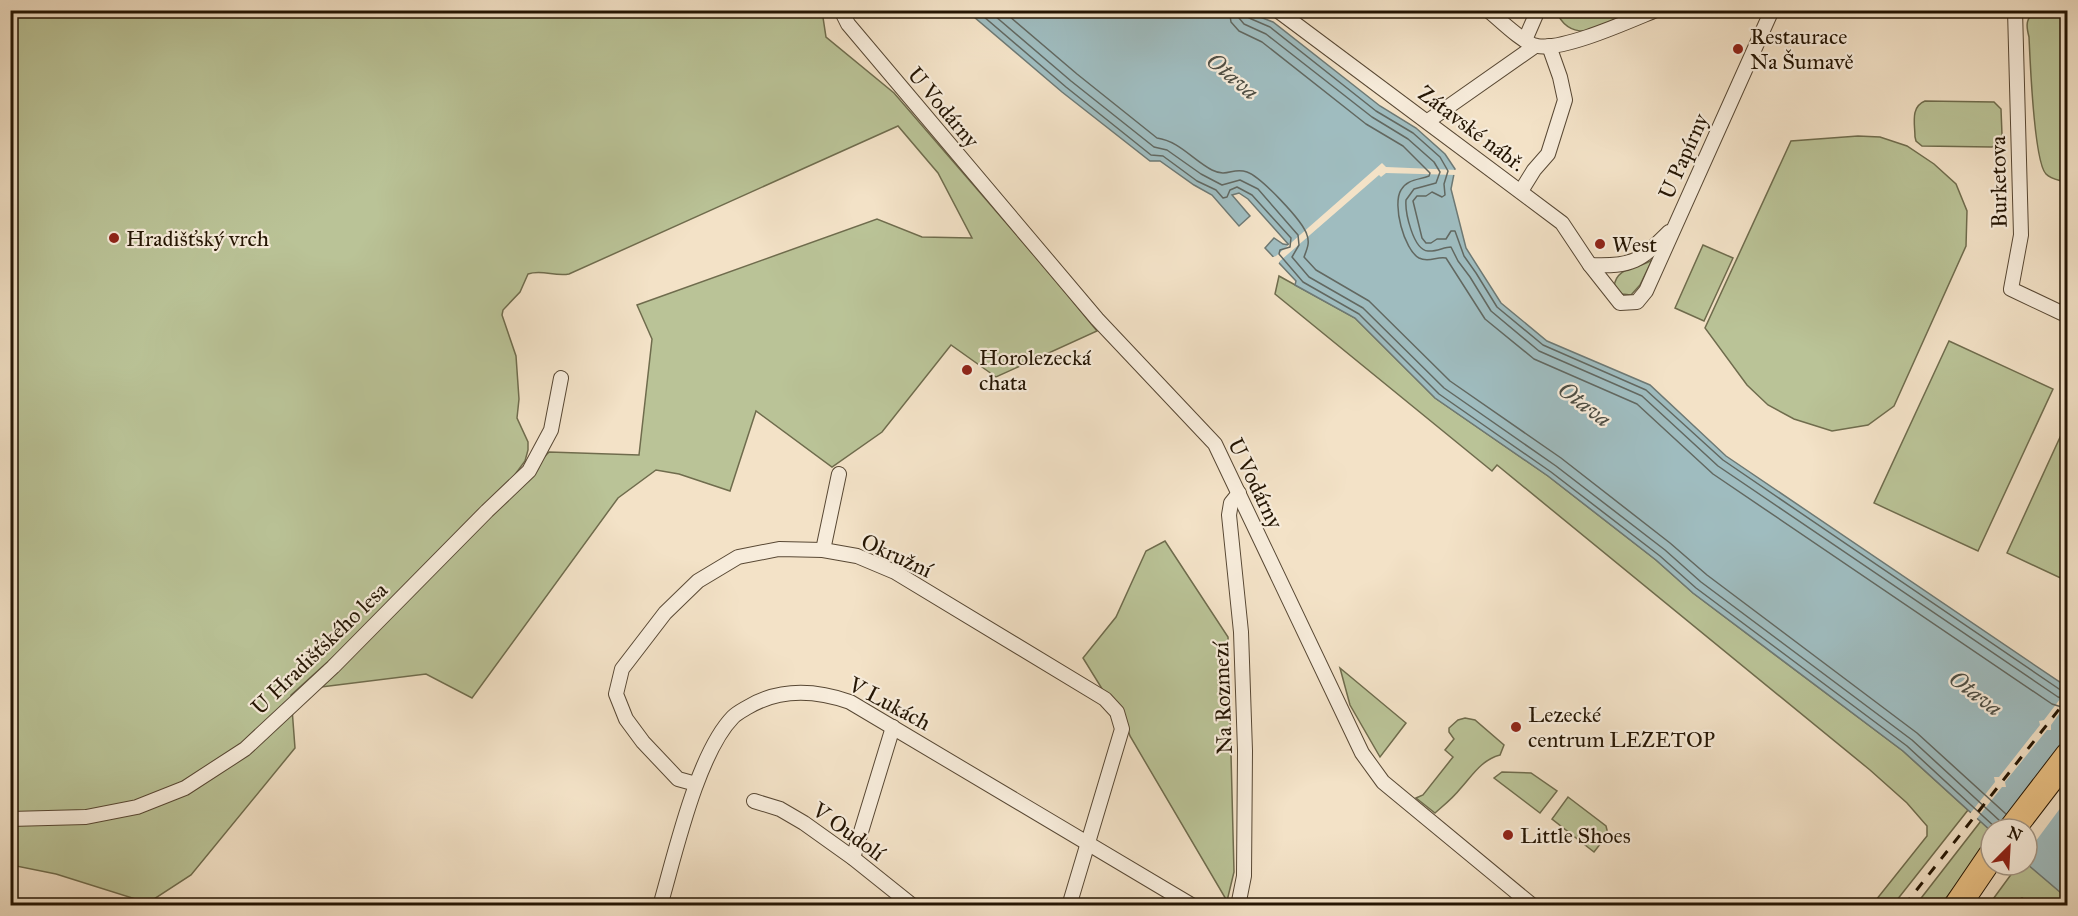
<svg xmlns="http://www.w3.org/2000/svg" width="2078" height="916" font-family="'IM FELL Great Primer',serif">
<style>
.green{fill:#bac397;stroke:#6f6c4d;stroke-width:1.5}
.water{fill:#9fbcbf;stroke:#6e7974;stroke-width:1.5}
.pier{fill:#f3e2c7}
.lines{fill:none;stroke-linecap:round;stroke-linejoin:round}
.shore{stroke:#626861;stroke-width:1.5}
.street-casing{stroke:#584834;stroke-width:16}
.highway-casing{stroke:#241503;stroke-width:28}
.street{stroke:#f7ecdb;stroke-width:14}
.highway{stroke:#eac184;stroke-width:26}
.rail{stroke:#241503;stroke-width:3;stroke-dasharray:10 10;stroke-linecap:butt}
.poi-dot{fill:#8f2418;stroke:#f7ecdb;stroke-width:2}
.labels{text-anchor:middle;stroke-width:4.5;stroke-linejoin:round;paint-order:stroke}
.poi-label{font-size:22px;fill:#241503;stroke:#f7ecdb;text-anchor:start}
.street-label{font-size:22px;fill:#241503;stroke:#f7ecdb}
.water-label{font-size:24px;font-style:italic;fill:#4f4f45;stroke:#f7ecdb}
</style>
<rect width="100%" height="100%" fill="#f3e2c7"/>
<filter id="stains"><feTurbulence type="fractalNoise" baseFrequency=".00333" numOctaves="4"/><feColorMatrix values="0 0 0 0 .2 0 0 0 0 .09 0 0 0 0 .02 0 0 0 .5 -.17"/></filter>
<radialGradient id="worn" r=".72"><stop offset=".6" stop-color="#630" stop-opacity="0"/><stop offset="1" stop-color="#630" stop-opacity=".3"/></radialGradient>
<g class="green">
<path d="M11 11H822L826 37 894 93 1058 283 1097 331 996 377 951 345 882 432 832 467 756 411 730 491 679 474 656 470 618 498 472 698 426 674 321 687 549 452 639 455 652 339 637 305 877 219 922 237 972 238 938 173 898 126 569 274C555 277 542 269 528 274L520 292 503 310 502 315 516 356 519 399 517 418 528 442V450L525 461 508 484 353 639 291 695 295 748 191 875 148 903 56 874 11 865Z"/>
<path d="M1556 11H1639C1613 24 1572 49 1556 11Z"/>
<path d="M2067 12H2068L2067 183C2061 180 2052 180 2046 174 2034 162 2030 59 2029 37 2027 29 2025 20 2032 15Z"/>
<path d="M1925 101 1994 102 2001 109 2002 135 1999 143 1992 147 1922 146 1916 141 1915 137C1915 124 1910 107 1925 101Z"/>
<path d="M1858 136 1880 137 1907 146 1934 164 1956 184 1967 211 1966 246 1894 406 1868 425 1832 431 1794 419 1768 405 1747 385 1705 328 1791 141Z"/>
<path d="M1703 245 1733 258 1704 321 1675 308Z"/>
<path d="M1652 260 1640 285 1631 295 1622 294 1614 287C1616 266 1638 269 1652 260Z"/>
<path d="M1279 276 1355 318 1435 398 1548 476 1656 560 1693 593 1903 751 1968 810 1893 905H1872L1927 836V826L1907 803 1870 770 1497 465 1492 471 1275 294Z"/>
<path d="M1949 341 2053 389 1978 551 1874 503Z"/>
<path d="M2067 422 2068 581H2067L2007 553Z"/>
<path d="M1165 541 1228 637 1234 872 1227 901 1130 736 1121 708 1104 692 1083 658 1116 617 1146 551Z"/>
<path d="M1340 668 1406 723 1380 757 1350 705Z"/>
<path d="M1465 718 1475 720 1504 745 1500 755C1481 760 1472 776 1460 789 1453 798 1444 805 1435 813L1416 798 1423 795 1453 757 1445 750 1454 739 1449 732V728L1458 720Z"/>
<path d="M1502 772 1531 773 1557 791 1540 813 1494 778Z"/>
<path d="M1568 797 1606 826 1608 834 1594 852 1552 819Z"/>
<path d="M1981 821 1991 831V838L1941 905 1915 906Z"/>
<path d="M2027 863 2067 898V905H2033L2022 898 2010 905 1988 906 2018 865H2027Z"/>
</g>
<path class="water" d="M967 11H1245L1273 22 1380 106 1416 128 1445 154 1455 169 1451 189 1466 248 1501 303 1547 341 1650 385 1726 456 2067 687V898L2027 864V829H1991V831L1903 751 1693 593 1656 560 1548 476 1435 398 1355 318 1295 285 1296 281 1265 248 1274 238 1283 244 1289 245 1248 199 1239 193 1232 195 1250 216 1239 226 1212 195 1194 185 1160 161H1150L1062 92Z"/>
<g class="pier">
<path d="M1382 163 1386 167 1458 170 1456 175 1386 173 1381 177 1379 175 1280 261 1277 266 1272 261 1270 258 1276 256Z"/>
<path d="M2067 690V703L2051 725V730H2047L2005 782 2006 787H2002L1975 821 1969 815 1995 782 1994 777H1999L2040 725 2039 721 2044 720Z"/>
<path d="M2067 736V799L2027 853V829H1998Z"/>
</g>
<g class="lines">
<g class="shore">
<path d="M976 10 1066 87 1151 155 1163 156 1197 181 1216 190 1223 198 1227 197 1230 190 1237 187 1252 195 1291 238 1290 247 1280 250 1279 254 1303 282 1359 314 1439 394 1551 472 1660 556 1696 588 1907 746 1997 829"/>
<path d="M988 10 1071 81 1154 147 1167 150 1201 174 1222 185 1240 180 1258 189 1298 235 1299 245 1292 257 1309 277 1363 308 1444 388 1556 466 1665 550 1701 582 1912 740 2000 821"/>
<path d="M1002 10 1077 74 1157 138C1179 141 1193 160 1212 170 1228 178 1232 167 1247 172 1261 177 1303 221 1307 235 1310 243 1307 249 1304 257L1316 270 1369 301 1450 381 1561 458 1670 543 1707 575 1917 733 2006 814"/>
<path d="M1229 10 1231 22 1239 31 1262 42 1366 124 1403 146 1430 173 1429 176C1419 180 1407 179 1401 190 1392 204 1404 250 1419 258 1429 263 1437 256 1446 258L1485 319 1534 359 1637 404 1713 474 2052 704 2068 709"/>
<path d="M1238 10 1239 18 1244 24 1266 34 1372 117 1408 139 1434 162 1440 172 1436 183 1414 189 1406 200C1405 212 1413 250 1428 251 1436 252 1444 247 1451 247L1458 261 1470 277 1491 311 1539 351 1642 396 1718 466 2058 697 2068 700"/>
<path d="M1246 10 1249 18 1270 27 1376 111 1413 133 1440 157 1448 171 1444 184 1445 195 1442 197 1432 192 1426 196H1417L1413 201 1422 238 1426 243H1431L1437 239H1446L1451 231H1455L1464 256 1476 273 1497 307 1543 345 1646 390 1723 460 2062 691 2068 692"/>
</g>
<g class="street-casing">
<g id="street">
<path d="M841 10 848 24 1097 319 1215 444 1362 753 1383 782 1533 906"/>
<path d="M1277 10 1562 223 1590 265 1620 303 1637 302 1646 291 1772 10"/>
<path d="M1488 10C1499 19 1524 44 1537 46 1563 51 1629 21 1656 10"/>
<path d="M2015 10 2021 235 2011 289 2068 316"/>
<path d="M1525 40 1538 10"/>
<path d="M1428 121 1535 46"/>
<path d="M1521 191 1534 170 1548 154 1565 100 1560 77 1549 46"/>
<path d="M1590 265C1633 267 1640 261 1669 232"/>
<path d="M823 550 839 474"/>
<path d="M696 784 678 779 643 742 626 719 616 694 622 669 665 613 698 581 738 557 779 549 823 550 857 556 895 572 1105 699 1117 712 1122 729 1069 906"/>
<path d="M754 801 780 809 804 823 853 858 913 906"/>
<path d="M10 819 86 817 137 807 185 788 245 749 333 667 487 511 529 471 551 430 561 378"/>
<path d="M853 858 893 727"/>
<path d="M660 906C675 855 697 754 733 717 737 713 743 710 748 707 780 688 816 690 850 702L1193 906"/>
<path d="M1238 906 1244 876 1245 751 1241 632 1229 515 1231 503 1239 493"/>
</g>
</g>
<g class="highway-casing">
<g id="highway">
<path d="M2012 829 2068 756"/>
<path d="M1957 906 1991 856"/>
</g>
</g>
<use href="#street" class="street"/>
<use href="#highway" class="highway"/>
<path class="rail" d="M1904 906 2068 698"/>
</g>
<g class="poi-dot">
<circle cx="1738" cy="49" r="6"/>
<circle cx="114" cy="238" r="6"/>
<circle cx="1600" cy="244" r="6"/>
<circle cx="967" cy="370" r="6"/>
<circle cx="1516" cy="727" r="6"/>
<circle cx="1508" cy="835" r="6"/>
</g>
<g class="labels">
<g class="poi-label">
<text x="1750" y="44">Restaurace<tspan x="1750" dy="25">Na Šumavě</tspan></text>
<text x="126" y="246">Hradišťský vrch</text>
<text x="1612" y="252">West</text>
<text x="979" y="365">Horolezecká<tspan x="979" dy="25">chata</tspan></text>
<text x="1528" y="722">Lezecké<tspan x="1528" dy="25">centrum LEZETOP</tspan></text>
<text x="1520" y="843">Little Shoes</text>
</g>
<g class="street-label">
<text transform="translate(944 107) rotate(50)" y="8">U Vodárny</text>
<text transform="translate(1472 128) rotate(37)" y="8">Zátavské nábř.</text>
<text transform="translate(1683 156) rotate(-66)" y="8">U Papírny</text>
<text transform="translate(1998 182) rotate(-91)" y="8">Burketova</text>
<text transform="translate(1256 483) rotate(64)" y="8">U Vodárny</text>
<text transform="translate(897 555) rotate(25)" y="8">Okružní</text>
<text transform="translate(319 648) rotate(-44)" y="8">U Hradišťského lesa</text>
<text transform="translate(1222 698) rotate(-92)" y="8">Na Rozmezí</text>
<text transform="translate(890 703) rotate(28)" y="8">V Lukách</text>
<text transform="translate(849 831) rotate(36)" y="8">V Oudolí</text>
</g>
<g class="water-label">
<text transform="translate(1233 76) rotate(40)" y="8">Otava</text>
<text transform="translate(1585 404) rotate(37)" y="8">Otava</text>
<text transform="translate(1976 693) rotate(37)" y="8">Otava</text>
</g>
</g>
<rect width="2078" height="916" fill="none" stroke="#f3e2c7" stroke-width="36"/>
<rect x="12" y="12" width="2054" height="892" fill="none" stroke="#241503" stroke-width="3"/>
<rect x="18" y="18" width="2042" height="880" fill="none" stroke="#241503" stroke-width="1.5"/>
<g transform="translate(2009 847) rotate(24)"><circle r="28" fill="#f7ecdb" stroke="#a39685" stroke-width="1.5"/>
<path d="M0-4.5L10 22L0 15L-10 22Z" fill="#8f2418"/>
<text y="-9" font-size="16" font-weight="bold" text-anchor="middle" fill="#241503">N</text>
</g>
<rect width="100%" height="100%" filter="url(#stains)"/>
<rect width="100%" height="100%" fill="url(#worn)"/>
</svg>
